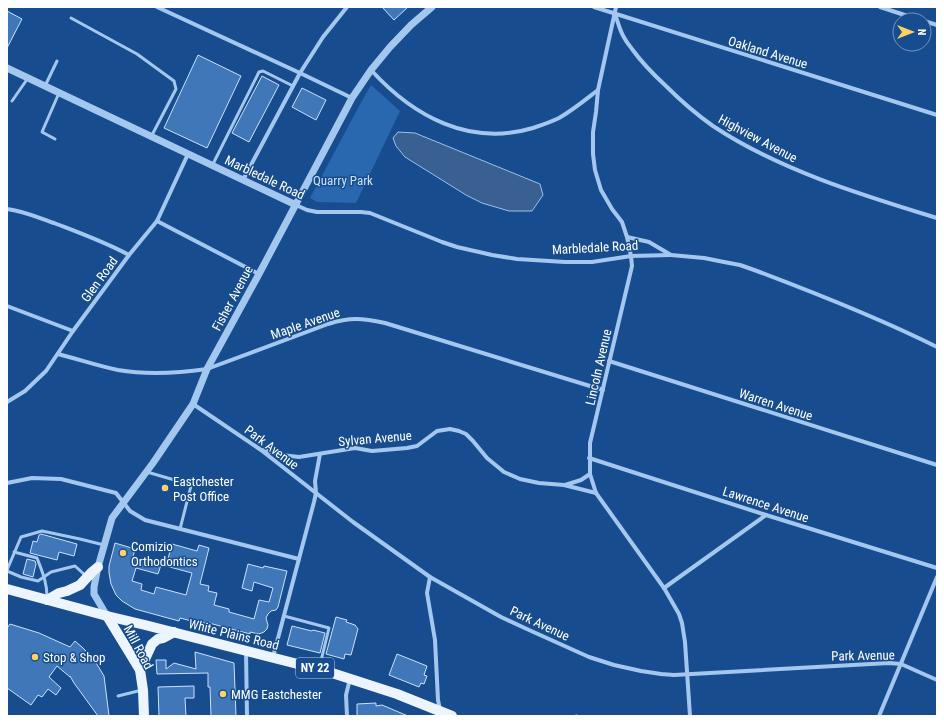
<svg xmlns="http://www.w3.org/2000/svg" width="944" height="723" font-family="'Roboto Condensed',sans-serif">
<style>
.green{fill:#2967ae}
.water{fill:#396091;stroke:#96c2f2}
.building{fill:#3f77b8;stroke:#cae1fb}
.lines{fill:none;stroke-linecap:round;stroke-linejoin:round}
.service{stroke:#a4c7f0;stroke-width:3}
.minor{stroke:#a4c7f0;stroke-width:4}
.tertiary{stroke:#a4c7f0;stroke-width:7}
.primary{stroke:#ecf4ff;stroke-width:10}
.poi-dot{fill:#ffd062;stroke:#174d8f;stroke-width:1.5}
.labels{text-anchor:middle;stroke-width:3;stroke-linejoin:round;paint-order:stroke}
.shield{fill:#174d8f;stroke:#b9cadd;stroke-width:1}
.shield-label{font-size:12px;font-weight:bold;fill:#fff}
.street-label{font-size:13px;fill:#fff;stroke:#174d8f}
.park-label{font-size:13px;fill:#cae1fb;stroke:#174d8f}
.poi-label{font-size:13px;fill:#fff;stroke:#174d8f;text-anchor:start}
</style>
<rect width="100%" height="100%" fill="#174d8f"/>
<path class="green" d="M371 85 400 111 356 203 317 202 310 198 358 108Z"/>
<path class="water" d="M398 132 415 133 540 184 543 195 532 211H509L482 203 466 195 405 157 396 146 393 138Z"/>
<g class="building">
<path d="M382 7H408L394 20Z"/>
<path d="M7 11 22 19 7 48Z"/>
<path d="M198 55 241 76 207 148 164 128Z"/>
<path d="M262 76 279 85 249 142 232 133Z"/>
<path d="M302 88 326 100 316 120 292 107Z"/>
<path d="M41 534 77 544 74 556 59 552 57 560 30 553 33 541 37 542 39 535Z"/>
<path d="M115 543 135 549 133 557 161 565 158 574 136 568 132 581 142 584 141 590 154 594 156 587 186 595 192 573 166 566 172 544 197 551 199 545 209 548 200 584 209 586 208 591 217 593 214 605 229 609V612L254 619 259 600 269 602 273 588 254 582 252 591 242 588 248 564 263 568 264 566 287 571 278 607 276 610 271 611 268 614 266 618 268 625 267 629 264 632 259 634 250 632V634L209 623V624L199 622V623L180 618 179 621 135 609 122 601 116 595 111 584 109 573V566Z"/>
<path d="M27 559 35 561 36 564 33 577 23 574Z"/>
<path d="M336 617 347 620 346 622 355 625 358 629 351 655 345 654 344 659 326 654Z"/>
<path d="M10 624 39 633 70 647 75 641 83 648 92 657 98 666 104 676 109 716H98L74 683 70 676V677L57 666 49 677 61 688 56 695 48 689 42 697 38 695 31 705 7 688V628Z"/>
<path d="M292 626 312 631 313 630 325 633 320 653 287 645Z"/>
<path d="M195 652 234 663 236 716H211L210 687H208V673L157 674 156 660H166V669L174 663 196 669Z"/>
<path d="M397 654 427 666 424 675 427 676 424 684 421 683 419 687 389 675Z"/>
<path d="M194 686V698H185L186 716H159L158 687Z"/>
<path d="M376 703V706L382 705 408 716H357V704Z"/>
</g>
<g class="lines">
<g class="service">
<path d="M71 18 137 54 174 81 176 89 151 137"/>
<path d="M45 86 57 61"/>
<path d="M12 101 28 78"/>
<path d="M55 139 42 132 59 93"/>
<path d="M212 166 259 72 263 71 293 86"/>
<path d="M147 472 178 481 191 486 180 529"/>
<path d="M14 552 37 558C42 571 47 582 47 597"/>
<path d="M7 570 21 537 42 531 80 539 104 545"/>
<path d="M7 571 21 577 38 581 51 572 75 566 86 576"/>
<path d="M284 616 329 628 319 669"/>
<path d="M118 696 142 690"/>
<path d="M576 716H577"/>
</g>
<g class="minor">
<path d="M157 7 300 73 352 98"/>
<path d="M594 7 937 115"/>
<path d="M616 7 598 90 596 112 593 132V154L595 170 601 190 612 209 622 222 627 237 631 256 632 266 590 443V474L596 493 664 588 679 614 682 623 685 642 690 716"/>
<path d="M880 7 920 20"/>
<path d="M615 14C618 22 620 32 625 39 627 43 630 46 632 49 642 63 654 75 667 87 681 101 696 114 713 126 779 170 862 195 937 218"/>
<path d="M924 21 937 25"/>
<path d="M371 70C413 116 469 147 533 128 542 125 551 122 559 118 573 110 585 100 598 90"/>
<path d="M243 180 300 73 323 37 347 7"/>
<path d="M296 205 307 210 317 212H361L370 213 442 242 457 247 492 255 517 259 565 262H592L631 256 671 255"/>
<path d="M7 209C24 211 39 218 54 223 80 233 105 242 129 255"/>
<path d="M157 221 259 274"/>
<path d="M627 237 649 242 671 255 704 258 724 262 740 265 757 271C818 294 879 318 937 347"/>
<path d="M7 306 73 331"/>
<path d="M58 354C78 359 98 366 118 370 147 375 179 373 207 369L328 324C350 317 362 318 385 323L603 390"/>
<path d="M609 361 937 465"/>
<path d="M7 402 25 391 46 371 73 331 129 255 157 221 188 154"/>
<path d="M193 404 261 450 353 522 430 577 501 617 529 630 589 657 614 665 641 671 661 674 674 675 889 663 901 664 937 680"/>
<path d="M263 450 282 455 299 457 349 449 355 448 372 451 407 448 417 446 437 431 450 429 459 431 466 434 473 441 487 458 504 472 520 479 539 483 564 485 596 493"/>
<path d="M589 458 766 515 937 568"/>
<path d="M7 483 32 478 61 479 116 493 130 511 145 520 299 559"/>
<path d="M565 485 581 480 590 474"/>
<path d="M430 577 427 593 435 640 438 700 440 710"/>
<path d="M664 588 766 515"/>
<path d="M246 651 247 716"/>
<path d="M273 657 314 502 316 493 315 481 320 454"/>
<path d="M347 716 346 695 350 679"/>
<path d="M879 716 937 577"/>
</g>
<g class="tertiary">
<path d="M7 68 296 205"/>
<path d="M107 616 94 594V587L98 567 112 518 153 463 193 404 207 369 259 274 352 98 371 70 390 47 411 25 432 7"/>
</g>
<g class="primary">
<path d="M7 589 107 616 145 625 329 672 397 694 452 716"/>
<path d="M47 600 59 593 67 591 80 585 92 572 98 567"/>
<path d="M107 616 126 647 140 670 143 690 144 716"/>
<path d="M140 670 152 644 158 639 163 638 174 632"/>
</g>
</g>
<g class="poi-dot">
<circle cx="165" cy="488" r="4"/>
<circle cx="123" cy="553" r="4"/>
<circle cx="35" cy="657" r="4"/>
<circle cx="223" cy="694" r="4"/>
</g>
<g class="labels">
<rect class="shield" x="296" y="658" width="38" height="20" rx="3"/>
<g class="shield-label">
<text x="315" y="672">NY 22</text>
</g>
<g class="street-label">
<text transform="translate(768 52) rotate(17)" y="5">Oakland Avenue</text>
<text transform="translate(758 138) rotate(28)" y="5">Highview Avenue</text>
<text transform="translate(265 177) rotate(25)" y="5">Marbledale Road</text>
<text transform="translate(595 247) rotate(-3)" y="5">Marbledale Road</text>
<text transform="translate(99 279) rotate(-54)" y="5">Glen Road</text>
<text transform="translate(232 298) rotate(-62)" y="5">Fisher Avenue</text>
<text transform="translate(305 323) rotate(-19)" y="5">Maple Avenue</text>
<text transform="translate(598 367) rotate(-77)" y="5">Lincoln Avenue</text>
<text transform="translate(776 404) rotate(18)" y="5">Warren Avenue</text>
<text transform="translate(375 438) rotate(-5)" y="5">Sylvan Avenue</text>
<text transform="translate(272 447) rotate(37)" y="5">Park Avenue</text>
<text transform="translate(766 504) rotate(18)" y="5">Lawrence Avenue</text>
<text transform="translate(540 623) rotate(25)" y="5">Park Avenue</text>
<text transform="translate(234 634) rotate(14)" y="5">White Plains Road</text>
<text transform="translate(139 647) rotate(62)" y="5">Mill Road</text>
<text transform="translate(863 655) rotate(-1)" y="5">Park Avenue</text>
</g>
<g class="park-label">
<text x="343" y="185">Quarry Park</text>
</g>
<g class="poi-label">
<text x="173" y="486">Eastchester<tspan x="173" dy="15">Post Office</tspan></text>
<text x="131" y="551">Comizio<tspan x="131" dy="15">Orthodontics</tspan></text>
<text x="43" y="662">Stop &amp; Shop</text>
<text x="231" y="699">MMG Eastchester</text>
</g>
</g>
<rect width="944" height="723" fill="none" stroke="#ffffff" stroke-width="16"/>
<g transform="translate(912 32) rotate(90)"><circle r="19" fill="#174d8f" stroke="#7494bc"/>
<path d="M0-3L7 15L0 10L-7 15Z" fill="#ffd062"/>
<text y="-6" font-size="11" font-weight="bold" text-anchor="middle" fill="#ffffff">N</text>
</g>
</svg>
